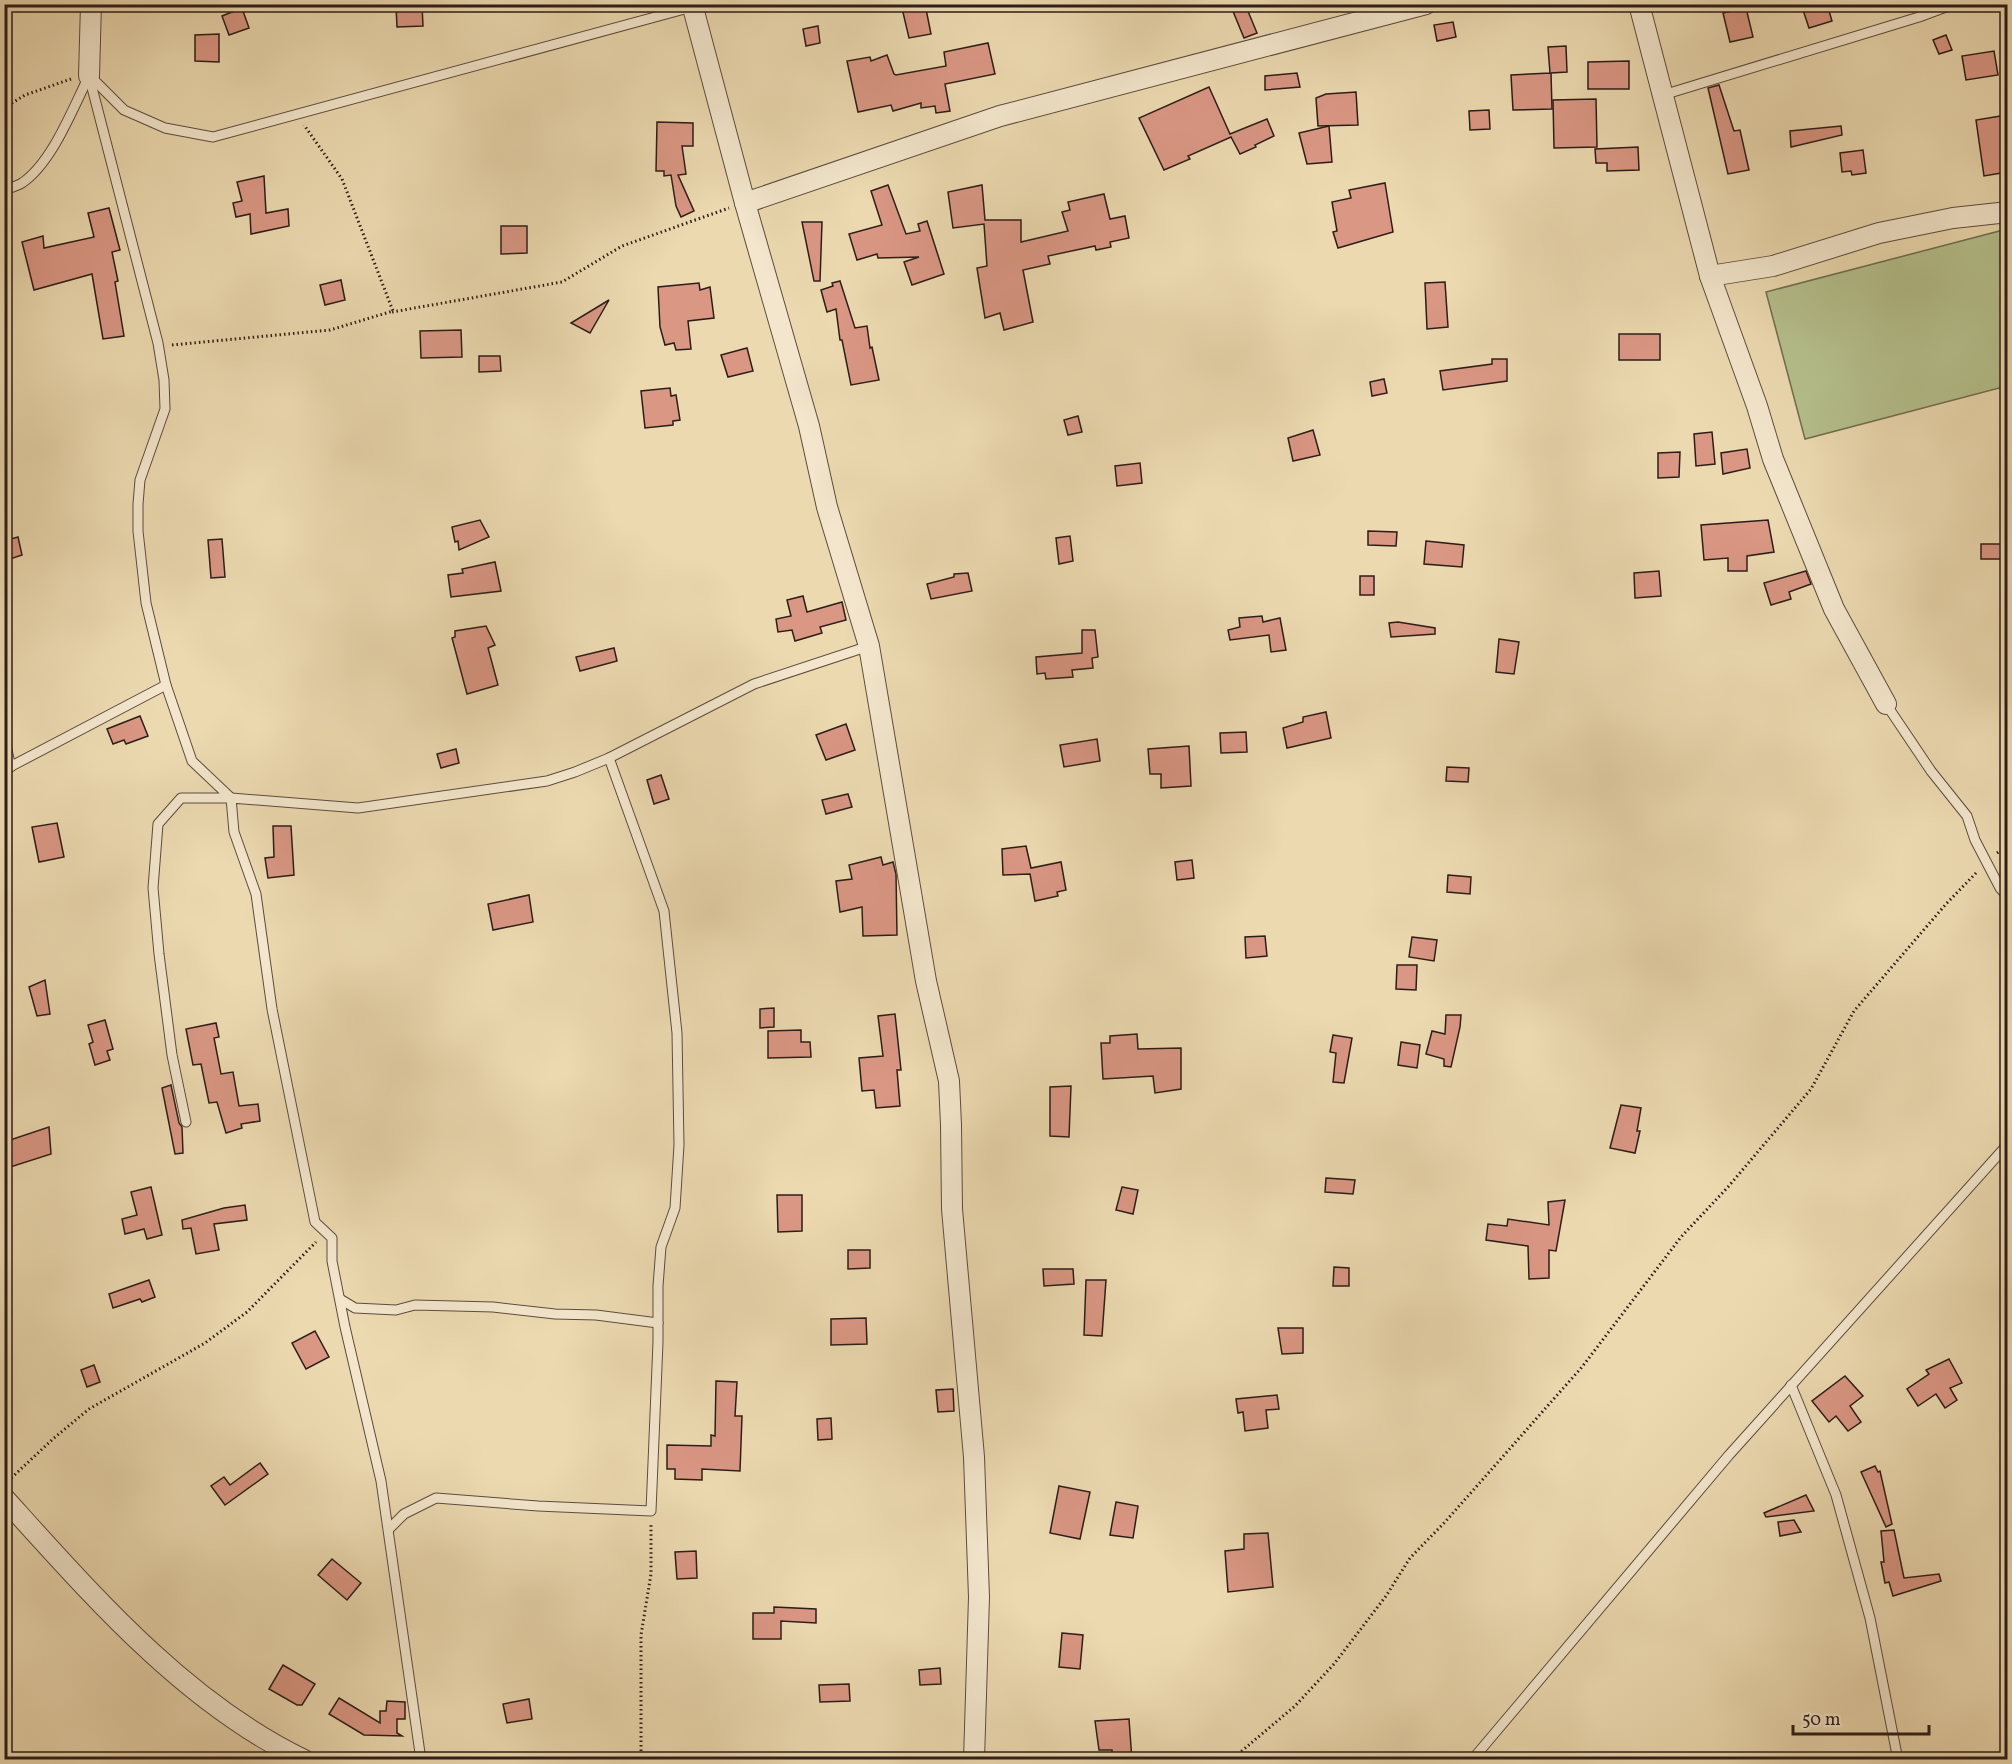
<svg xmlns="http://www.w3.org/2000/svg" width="2012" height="1764" font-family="Vollkorn,serif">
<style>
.green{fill:#b5c08d;stroke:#706e52;stroke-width:1.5}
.building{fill:#da9784;stroke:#2c1d18;stroke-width:1.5}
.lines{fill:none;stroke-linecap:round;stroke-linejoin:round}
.service-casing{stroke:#5c4c3e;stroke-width:11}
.minor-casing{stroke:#5c4c3e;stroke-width:22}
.path{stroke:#2c1d18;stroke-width:3;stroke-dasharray:1.5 3;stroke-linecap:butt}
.service{stroke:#f3e6cc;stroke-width:9}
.minor{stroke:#f3e6cc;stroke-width:20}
</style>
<rect width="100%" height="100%" fill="#ecd9b0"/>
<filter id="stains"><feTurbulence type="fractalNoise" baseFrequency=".00333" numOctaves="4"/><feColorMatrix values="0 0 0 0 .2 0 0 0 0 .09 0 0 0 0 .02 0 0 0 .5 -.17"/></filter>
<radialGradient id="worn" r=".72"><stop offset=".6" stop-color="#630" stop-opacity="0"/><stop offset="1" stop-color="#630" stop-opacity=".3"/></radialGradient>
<path class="green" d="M2007 229V386L1805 439 1766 292Z"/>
<g class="building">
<path d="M901 4H925L931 34 909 38Z"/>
<path d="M1230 4H1245L1257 33 1244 38Z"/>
<path d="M1811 4H1827L1832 21 1809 28 1802 7Z"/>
<path d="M422 5 423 26 397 27 396 6Z"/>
<path d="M242 8 249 28 229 35 222 16Z"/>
<path d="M1746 8 1753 37 1730 42 1723 13Z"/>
<path d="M1453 22 1456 37 1437 41 1434 25Z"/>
<path d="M818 26 820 43 806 46 803 29Z"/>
<path d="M219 34V62L195 61V35Z"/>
<path d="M1946 35 1952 50 1939 54 1933 40Z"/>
<path d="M988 43 995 74 945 84 950 111 936 113 935 106 921 108V103L893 111 891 105 858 112 847 61 870 57 871 61 887 55 894 74 896 75 946 66 944 52Z"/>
<path d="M1566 46 1567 72 1551 73 1552 109 1513 110 1511 75 1550 73 1548 47Z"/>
<path d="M1994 51 1998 75 1966 80 1962 56Z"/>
<path d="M1629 61V89H1588V62Z"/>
<path d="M1297 73 1300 87 1265 90V76Z"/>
<path d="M1719 85 1734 131 1740 130 1749 170 1728 174 1708 88Z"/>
<path d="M1209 87 1230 134 1267 119 1274 136 1255 145 1256 147 1240 154 1231 137 1188 156 1190 159 1164 170 1139 118Z"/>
<path d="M1356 92 1358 125 1318 126 1316 98 1326 94Z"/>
<path d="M1596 99 1597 147 1554 148 1553 100Z"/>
<path d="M1489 110 1490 129 1470 130 1469 111Z"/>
<path d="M2007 115V172L1984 176 1976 120Z"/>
<path d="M657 122 693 123V146H682L686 174 678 175 694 211 681 217 676 206 671 175 664 176V171H656Z"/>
<path d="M1329 126 1332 162 1307 164 1299 133Z"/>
<path d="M1841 126 1842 135 1791 147 1790 131Z"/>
<path d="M1638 147 1639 170 1607 171V163H1596L1595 149Z"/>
<path d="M1863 150 1866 173 1852 175 1851 171 1842 172 1840 153Z"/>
<path d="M264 176 266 213 288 209 289 226 251 234 250 214 236 217 233 203 242 201 237 182Z"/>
<path d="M1385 183 1393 232 1338 248 1333 232 1337 231 1332 202 1351 198 1349 190Z"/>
<path d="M888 185 906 234 920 231 918 224 927 221 944 274 912 285 904 262 919 257 878 258 877 254 857 260 849 234 882 225 871 191Z"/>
<path d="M982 185 985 220H1021V242L1068 231 1062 212 1070 210 1068 202 1104 194 1110 219 1125 216 1129 238 1110 242 1111 247 1096 250 1095 246 1048 256 1050 264 1023 270 1033 322 1004 330 1000 313 985 318 977 268 987 266 984 224 953 228 948 192Z"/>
<path d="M109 208 120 250 112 252 118 281 115 282 124 336 103 339 92 274 34 290 22 242 43 236 44 248 94 237 88 213Z"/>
<path d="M802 222H822L820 281H814Z"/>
<path d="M501 226H527V253L501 254Z"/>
<path d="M341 280 345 300 325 305 320 285Z"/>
<path d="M840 281 855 328 867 326 870 348 872 347 879 380 851 385 842 340H840L836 309 827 312 821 290 833 286 832 283Z"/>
<path d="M1445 282 1448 327 1427 329 1425 283Z"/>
<path d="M699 283 700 290 710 287 714 318 688 321 691 349 676 350 674 343 665 345 660 327 658 287Z"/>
<path d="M609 300 590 333 571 323Z"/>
<path d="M461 330 462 357 421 358 420 331Z"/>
<rect x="1619" y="334" width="41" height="26"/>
<path d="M747 348 753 371 728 377 721 355Z"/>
<path d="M479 356H500L501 371 479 372Z"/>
<path d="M1492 359H1507V381L1443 390 1440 371 1492 364Z"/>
<path d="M1384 379 1387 393 1372 396 1370 382Z"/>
<path d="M670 388 671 396 676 395 680 420 673 421V425L645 428 641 391Z"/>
<path d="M1078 416 1082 432 1068 435 1064 420Z"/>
<path d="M1313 430 1320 455 1293 461 1288 438Z"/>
<path d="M1712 432 1715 464 1696 466 1694 434Z"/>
<path d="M1747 449 1750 468 1723 474 1721 453Z"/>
<path d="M1680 452 1679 477 1658 478V453Z"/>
<path d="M1140 463 1142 483 1117 486 1115 466Z"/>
<path d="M480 520 489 537 459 550 458 541 455 542 452 527Z"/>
<path d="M1768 520 1774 552 1747 556V571H1728V558L1704 560 1701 525Z"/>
<path d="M1368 531 1397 532 1396 546 1368 545Z"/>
<path d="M1070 536 1073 561 1059 564 1056 538Z"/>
<path d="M18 537 22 555 4 561V541Z"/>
<path d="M222 539 225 577 211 578 208 540Z"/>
<path d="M1426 541 1464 545 1462 567 1424 564Z"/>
<rect x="1981" y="544" width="26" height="15"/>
<path d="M495 562 501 591 451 597 448 575 463 573 462 569Z"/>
<path d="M1659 571 1661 596 1635 598 1634 573Z"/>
<path d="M1806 571 1811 584 1789 592 1791 599 1771 605 1764 583Z"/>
<path d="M968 573 972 591 931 599 927 584 954 577V574Z"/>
<rect x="1360" y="576" width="14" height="19"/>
<path d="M803 596 807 612 842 602 846 620 820 627 822 633 795 641 792 630 778 632 776 619 791 616 787 600Z"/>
<path d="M1262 616 1263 622 1280 618 1286 650 1271 652 1269 635 1230 640 1228 630 1240 627 1239 618Z"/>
<path d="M1398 622 1435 628V634L1391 637 1389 623Z"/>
<path d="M486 626 495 645 488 648 498 685 467 694 452 638 455 637V631Z"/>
<path d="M1082 630H1095L1098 657 1092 658 1093 668 1072 670 1073 677 1046 679 1045 673 1037 674 1036 657 1082 653Z"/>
<path d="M1499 639 1519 642 1514 674 1496 672Z"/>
<path d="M614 648 617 661 580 671 576 657Z"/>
<path d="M1326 712 1331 738 1287 748 1283 728 1303 722V717Z"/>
<path d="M140 716 148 736 126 744 124 740 113 744 107 729Z"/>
<path d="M846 724 855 750 826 760 816 735Z"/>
<path d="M1246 732 1247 752 1221 753 1220 733Z"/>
<path d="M1097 739 1100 761 1064 767 1060 745Z"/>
<path d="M1189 746 1191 786 1161 788V774H1150L1148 749Z"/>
<path d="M456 749 459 763 441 768 437 754Z"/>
<path d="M1447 767 1469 768 1468 782 1446 781Z"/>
<path d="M661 775 669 799 654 804 647 780Z"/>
<path d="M848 794 852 807 826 814 822 800Z"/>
<path d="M57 823 64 857 39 862 32 827Z"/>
<path d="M273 826H291L294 875 268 878 265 858 274 857Z"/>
<path d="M1026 846 1031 868 1061 862 1066 890 1057 892 1058 896 1035 901 1030 874 1003 875 1002 849Z"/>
<path d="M881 857 883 865 893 862 896 874 897 935 863 936 862 907 840 912 836 881 852 879 849 865Z"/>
<path d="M1192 860 1194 878 1177 880 1175 862Z"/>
<path d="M1448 875 1471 877 1470 894 1447 892Z"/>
<path d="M529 895 533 922 493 930 488 904Z"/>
<path d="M1265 936 1267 956 1246 958 1245 937Z"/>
<path d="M1412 937 1437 940 1434 961 1409 957Z"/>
<path d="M1397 965H1417L1416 990 1396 989Z"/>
<path d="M45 980 50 1014 37 1016 29 987Z"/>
<path d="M774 1008V1027L760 1028V1009Z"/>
<path d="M895 1014 901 1070H897L900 1106 876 1108 874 1090 862 1091 859 1058 883 1056 878 1016Z"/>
<path d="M1446 1015H1461L1460 1027 1451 1067 1444 1066V1059L1426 1054 1432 1031 1445 1034Z"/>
<path d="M105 1020 113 1049 107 1051 110 1060 95 1065 89 1044 93 1042 88 1025Z"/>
<path d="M216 1023 219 1037 214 1038 221 1074 233 1072 239 1106 258 1104 260 1121 241 1124 242 1128 226 1133 217 1102 209 1103 201 1064 193 1065 186 1029Z"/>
<path d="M801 1030V1042H810L811 1057 768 1058V1031Z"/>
<path d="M1137 1034 1138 1049 1181 1048V1089L1155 1093 1153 1076 1103 1079 1101 1043H1110V1036Z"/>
<path d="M1333 1035 1352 1038 1344 1083 1333 1082 1336 1053 1330 1052Z"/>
<path d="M1401 1042 1420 1045 1417 1068 1398 1065Z"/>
<path d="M171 1085 179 1123 182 1127 183 1153 175 1154 162 1088Z"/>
<path d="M1071 1086 1069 1137 1050 1136V1087Z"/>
<path d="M1621 1105 1641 1108 1637 1131H1640L1635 1153 1610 1148Z"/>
<path d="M49 1127 51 1154 4 1169V1142Z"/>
<path d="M1326 1178 1355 1180 1353 1194 1325 1192Z"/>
<path d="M151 1187 162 1235 147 1239 144 1229 125 1234 122 1219 137 1215 131 1192Z"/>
<path d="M1122 1187 1138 1190 1133 1214 1116 1210Z"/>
<path d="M777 1195H802V1231L778 1232Z"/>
<path d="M1565 1200 1556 1251 1549 1250V1278L1529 1279 1528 1246 1486 1240 1488 1224 1507 1226 1508 1219 1549 1225 1548 1202Z"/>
<path d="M245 1205 247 1220 214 1224 219 1250 196 1254 191 1228 183 1229 182 1220 224 1208Z"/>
<path d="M848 1250H870V1268L848 1269Z"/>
<path d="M1334 1267 1349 1268V1286H1333Z"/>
<path d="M1043 1269H1073L1074 1284 1044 1286Z"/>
<path d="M149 1280 155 1297 142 1302 140 1299 113 1308 109 1294Z"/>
<path d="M1086 1280H1106L1102 1336 1084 1335Z"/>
<path d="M866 1318 867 1344 831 1345V1319Z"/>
<path d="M1278 1328H1303V1353L1282 1354Z"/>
<path d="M315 1331 329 1357 306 1369 292 1343Z"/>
<path d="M1949 1359 1962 1383 1950 1388 1957 1400 1945 1408 1936 1394 1918 1406 1907 1389 1929 1374 1926 1370Z"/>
<path d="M94 1365 100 1382 87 1387 81 1370Z"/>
<path d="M1845 1376 1863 1396 1850 1406 1861 1422 1848 1431 1836 1416 1829 1422 1812 1401Z"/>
<path d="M716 1381 737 1382 735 1416H742L740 1471 702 1469V1480L675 1479V1469H667V1445L711 1446V1435L715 1436Z"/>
<path d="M953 1389 954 1411 938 1412 936 1390Z"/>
<path d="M1277 1395 1279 1409 1266 1410 1268 1428 1245 1431 1243 1412 1238 1413 1236 1399Z"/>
<path d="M831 1418 832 1439 818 1440 817 1419Z"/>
<path d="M260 1463 268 1474 225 1505 211 1486 224 1477 230 1485Z"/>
<path d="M1875 1466 1878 1472 1880 1471 1892 1524 1886 1527 1861 1472Z"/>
<path d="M1059 1486 1090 1492 1080 1539 1050 1533Z"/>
<path d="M1806 1495 1814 1511 1766 1517 1764 1513Z"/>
<path d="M1116 1502 1138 1506 1133 1538 1110 1535Z"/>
<path d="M1794 1520 1801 1532 1780 1536 1778 1522Z"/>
<path d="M1894 1530 1904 1578 1939 1574 1941 1581 1893 1596 1889 1582 1885 1583 1881 1562H1884L1881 1531Z"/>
<path d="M1268 1533 1273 1587 1228 1592 1225 1551 1244 1549V1534Z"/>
<path d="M696 1551 697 1578 677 1579 675 1552Z"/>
<path d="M332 1559 361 1583 347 1600 318 1575Z"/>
<path d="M774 1607 816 1609V1623L781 1621V1639H753V1613H774Z"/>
<path d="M1062 1633 1083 1635 1080 1669 1059 1667Z"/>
<path d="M283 1665 315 1684 302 1705H297L269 1689Z"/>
<path d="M940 1668 941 1684 920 1685 919 1670Z"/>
<path d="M849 1684 850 1701 820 1702 819 1685Z"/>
<path d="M339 1698 380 1723V1711H386L387 1701 405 1702V1719H397V1733L402 1736 364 1735 329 1714Z"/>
<path d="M529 1699 532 1719 507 1723 503 1704Z"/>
<path d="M1129 1719 1132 1760H1112V1750H1099L1095 1721Z"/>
</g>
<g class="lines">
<g class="service-casing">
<g id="service">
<path d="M89 76 158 343 164 380 165 409 140 480 138 504V531L146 603 166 685 192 761 231 798H181L158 824 153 888 159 954 172 1055 186 1122"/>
<path d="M91 77 124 110 165 128 213 137 692 7"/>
<path d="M1663 95 1919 17 1954 4"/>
<path d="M4 190C10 188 17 186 22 183 52 163 73 108 89 76"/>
<path d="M1886 704 1931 771 1967 816 1975 840 2000 888 2008 897"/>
<path d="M4 738 11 767"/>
<path d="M4 770 166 685"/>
<path d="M340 1299 355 1308 396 1310 415 1305 493 1307 555 1314 596 1315 658 1323"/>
<path d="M1791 1385 1836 1495 1870 1618 1898 1760"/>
<path d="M389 1529 404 1514 436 1498 538 1506 651 1511 658 1342V1286L661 1247 675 1208 679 1145 677 1033 664 911 609 758"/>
<path d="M421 1760 381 1481 345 1327 332 1261V1238L315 1222 272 1009 256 894 234 832 231 798 358 808 547 781 575 772 609 758 754 684 869 646"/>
<path d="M1472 1760 1729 1455 2008 1144"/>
</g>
</g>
<g class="minor-casing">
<g id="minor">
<path d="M692 4 745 203 809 426 827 507 869 646 926 981 949 1081 951 1125 952 1209 974 1457 979 1597 974 1760"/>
<path d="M1639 4 1710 276 1757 406 1773 459 1834 609 1886 704"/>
<path d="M89 76 91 4"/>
<path d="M745 203 1000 116 1426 4"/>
<path d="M1710 276 1773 266 1879 233 1953 218 2008 212"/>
<path d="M4 1498C92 1595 184 1702 304 1760"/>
</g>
</g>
<g class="path">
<path d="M4 108 25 95 71 79"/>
<path d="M392 312 562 282 622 246 729 208"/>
<path d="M172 345 330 330 393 311 342 179 304 125"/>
<path d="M1997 853 2008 845"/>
<path d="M8 1481 54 1438 89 1409 205 1343 247 1312 316 1242"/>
<path d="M641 1760V1635L651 1574V1524"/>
<path d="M1231 1760 1295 1706 1334 1664 1386 1596 1410 1558 1445 1522 1582 1367 1681 1237 1728 1187 1811 1089 1854 1011 1946 904 1977 872"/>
</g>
<use href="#service" class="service"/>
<use href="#minor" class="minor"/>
</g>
<rect width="2012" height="1764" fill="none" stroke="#ecd9b0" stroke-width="24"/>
<rect x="6" y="6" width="2000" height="1752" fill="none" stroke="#2c1d18" stroke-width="3"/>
<rect x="12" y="12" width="1988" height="1740" fill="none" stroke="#2c1d18" stroke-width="1.5"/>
<path d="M1793 1725v9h136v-9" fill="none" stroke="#2c1d18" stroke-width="3"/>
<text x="1802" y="1725" font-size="18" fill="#2c1d18" stroke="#f3e6cc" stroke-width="4.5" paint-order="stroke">50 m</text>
<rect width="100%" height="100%" filter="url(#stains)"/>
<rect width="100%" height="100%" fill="url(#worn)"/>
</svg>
